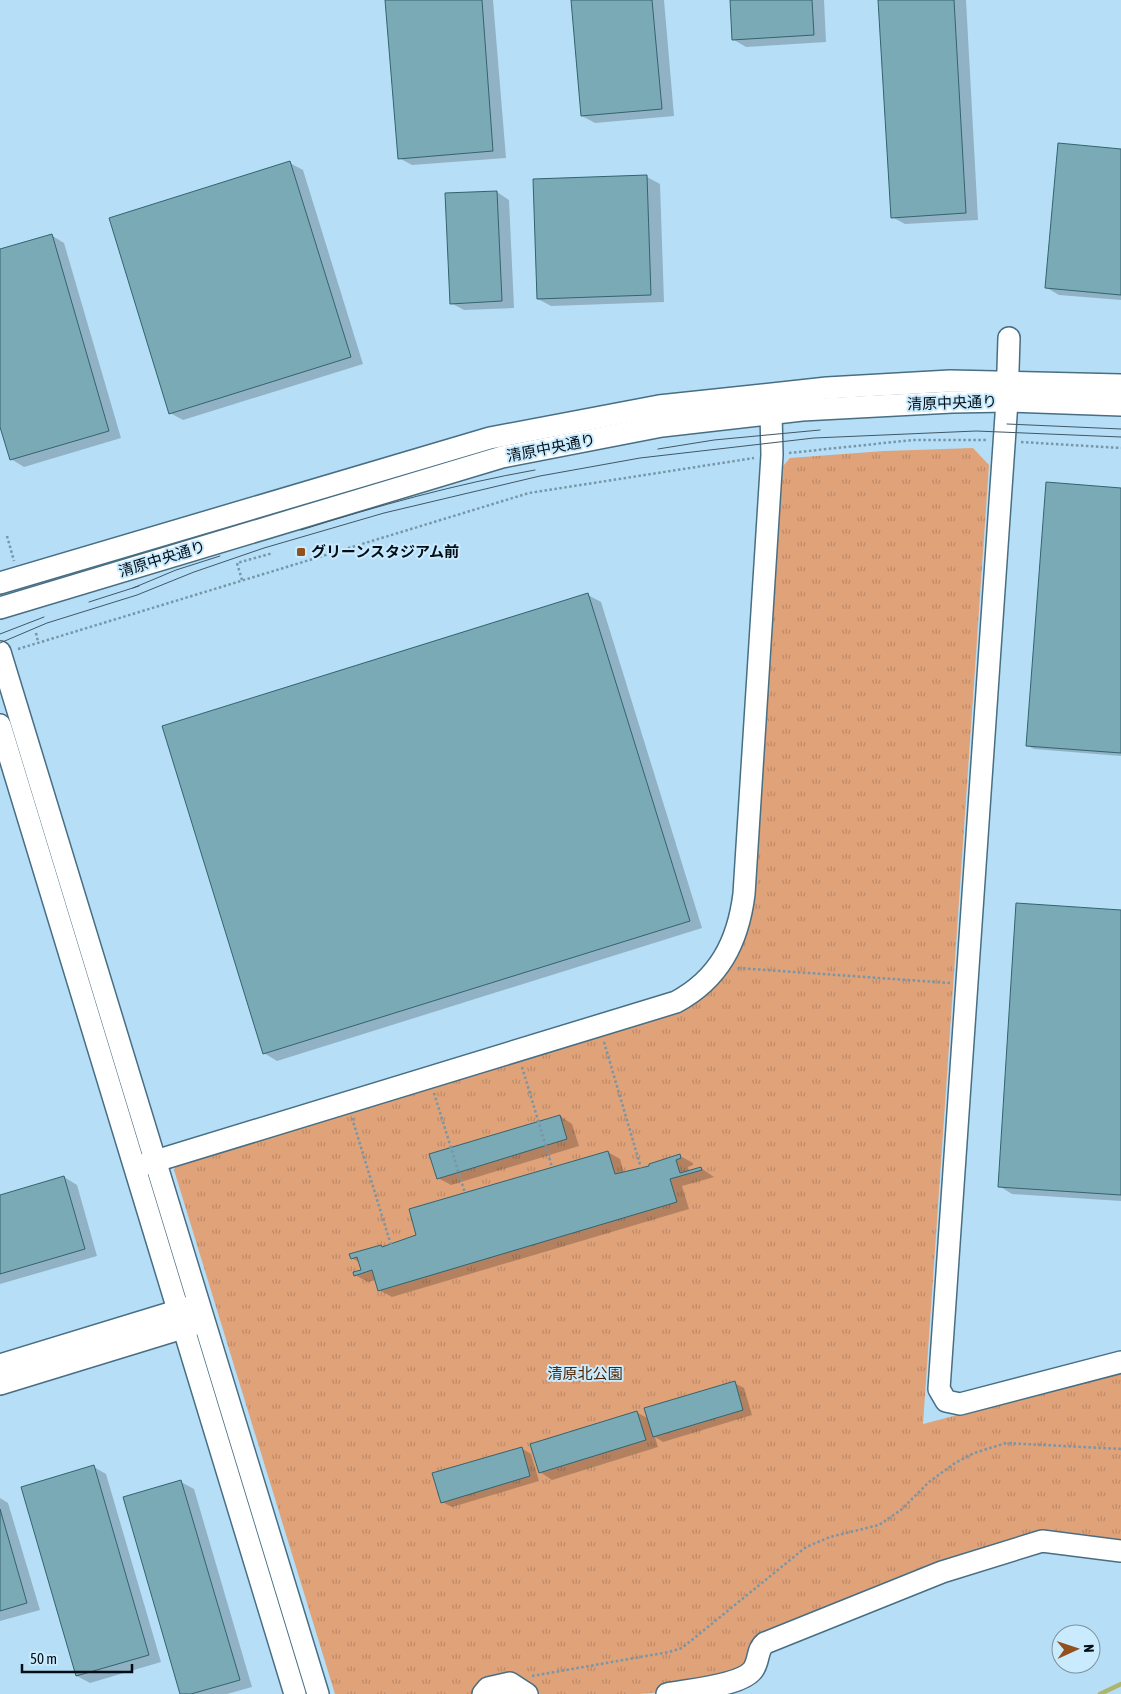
<svg xmlns="http://www.w3.org/2000/svg" width="1121" height="1694" font-family="'Asap Condensed','Noto Sans JP',sans-serif">
<style>
.park{fill:url(#park-tufts)}
.shadow{fill:#0003}
.lines{fill:none;stroke-linecap:round;stroke-linejoin:round}
.stream{stroke:#adb56d;stroke-width:4.5}
.building{fill:#7aaab6;stroke:#34636e}
.minor-casing{stroke:#486e83;stroke-width:24}
.path{stroke:#7796a8;stroke-width:2.5;stroke-dasharray:2.5 2.5;stroke-linecap:butt}
.minor{stroke:#fff;stroke-width:21}
.tram{stroke:#415765;stroke-width:1}
.poi-dot{fill:#92501d;stroke:#caebfe;stroke-width:2}
.labels{text-anchor:middle;stroke-width:4;stroke-linejoin:round;paint-order:stroke}
.street-label{font-size:15px;fill:#020e16;stroke:#caebfe}
.poi-label{font-size:15px;font-weight:bold;fill:#020e16;stroke:#caebfe;text-anchor:start}
.park-label{font-size:15px;fill:#4d2403;stroke:#caebfe}
</style>
<defs>
<pattern id="park-tufts" width="24" height="20" patternUnits="userSpaceOnUse" patternTransform="scale(1.25)"><rect width="24" height="20" fill="#e0a279"/><path d="M3 7l-1-3M5 7V3M7 7l1-3M15 17l-1-3M17 17v-4M19 17l1-3" fill="none" stroke="#bf8a68"/></pattern>
</defs>
<rect width="100%" height="100%" fill="#b6dff7"/>
<path class="park" d="M973 448 989 465 923 1424 1121 1372V1548L1051 1538 761 1642 747 1670 662 1692 639 1694H335L174 1170 178 1163 673 1013C720 992 742 962 752 912L783 466 790 458 884 451Z"/>
<g class="shadow">
<path d="M387 0H493L506 158 412 165 399 158Z"/>
<path d="M572 0H664L674 116 595 123 582 116Z"/>
<path d="M731 0H824L826 42 746 47 734 40Z"/>
<path d="M880 0H966L978 220 905 224 892 217Z"/>
<path d="M1121 150V300L1059 295 1047 288Z"/>
<path d="M290 163 303 170 363 364 183 420 170 413Z"/>
<path d="M647 177 660 184 664 302 551 306 538 299Z"/>
<path d="M497 192 509 200 514 308 464 310 451 303Z"/>
<path d="M51 235 64 243 121 438 24 467 11 459 0 422V250Z"/>
<path d="M1121 489V756L1034 749 1028 746Z"/>
<path d="M588 595 601 602 702 928 277 1061 264 1053Z"/>
<path d="M1121 911V1201L1012 1194 999 1186Z"/>
<path d="M560 1116 572 1124 579 1146 451 1185 438 1178Z"/>
<path d="M608 1152 620 1159 624 1173 651 1167 680 1156 693 1163V1165L688 1167 689 1171 701 1168 714 1177 682 1186 689 1209 392 1297 379 1290 376 1280 368 1282 355 1275 363 1270 360 1263 352 1258 418 1236Z"/>
<path d="M64 1177 77 1185 97 1256 0 1284V1196Z"/>
<path d="M734 1383 744 1388 752 1415 663 1442 655 1437 658 1447 552 1480 540 1472 636 1412 649 1419Z"/>
<path d="M521 1448 531 1454 539 1481 452 1507 442 1502Z"/>
<path d="M94 1467 106 1474 161 1662 90 1683 77 1676Z"/>
<path d="M181 1482 194 1489 252 1687 227 1694H182Z"/>
<path d="M0 1498 8 1503 40 1610 0 1621Z"/>
</g>
<g class="lines">
<path class="stream" d="M1100 1694 1121 1684"/>
</g>
<g class="building">
<path d="M385 0H482L493 151 398 159Z"/>
<path d="M571 0H652L662 109 581 116Z"/>
<path d="M730 0H812L814 35 732 40Z"/>
<path d="M878 0H954L966 213 891 218Z"/>
<path d="M1058 143 1121 149V295L1045 288Z"/>
<path d="M290 161 351 357 169 414 109 218Z"/>
<path d="M647 175 651 295 537 299 533 179Z"/>
<path d="M497 191 502 301 450 304 445 193Z"/>
<path d="M52 234 109 431 10 460 0 427V249Z"/>
<path d="M1046 482 1121 488V753L1026 746Z"/>
<path d="M588 593 690 921 263 1054 162 726Z"/>
<path d="M1016 903 1121 910V1195L998 1187Z"/>
<path d="M560 1115 567 1139 437 1179 429 1154Z"/>
<path d="M608 1151 615 1174 649 1166V1164L680 1154 681 1158 676 1160 680 1173 701 1167 702 1170 670 1179 677 1202 378 1291 372 1270 354 1276 353 1272 361 1270 357 1257 351 1259 349 1254 381 1245 382 1247 416 1235 409 1209Z"/>
<path d="M64 1176 85 1249 0 1274V1195Z"/>
<path d="M735 1381 743 1410 653 1437 644 1408Z"/>
<path d="M637 1411 646 1440 539 1473 530 1444Z"/>
<path d="M522 1447 530 1476 441 1503 432 1473Z"/>
<path d="M94 1465 149 1655 76 1676 21 1487Z"/>
<path d="M181 1480 240 1680 191 1694H180L123 1497Z"/>
<path d="M0 1509 27 1603 0 1611Z"/>
</g>
<g class="lines">
<g class="minor-casing">
<g id="minor">
<path d="M1009 338 1007 401 939 1389 946 1401 960 1404 1121 1362"/>
<path d="M0 583 490 438 659 406 827 388 950 381 1121 385"/>
<path d="M0 608 502 457 662 426 802 410 952 402 1007 401 1121 405"/>
<path d="M0 652 318 1694"/>
<path d="M0 725 295 1694"/>
<path d="M136 1167 676 1002C719 979 738 942 744 894L772 455 771 413"/>
<path d="M0 1365 193 1306"/>
<path d="M0 1384 199 1323"/>
<path d="M483 1694 488 1688 510 1683 527 1694"/>
<path d="M667 1694C687 1690 739 1686 752 1671 760 1662 756 1650 765 1643L942 1572 1042 1541 1121 1551"/>
</g>
</g>
<g class="path">
<path d="M1021 442 1121 448"/>
<path d="M789 453 913 440H988"/>
<path d="M7 536 14 561"/>
<path d="M242 580 237 563 273 553"/>
<path d="M36 633 38 642"/>
<path d="M18 649 529 493 754 458"/>
<path d="M738 968 950 983"/>
<path d="M604 1042 641 1168"/>
<path d="M522 1067 552 1167"/>
<path d="M434 1093 465 1193"/>
<path d="M352 1118 391 1245"/>
<path d="M532 1676 669 1652 682 1648 806 1547 830 1537 879 1525 901 1510 929 1482 955 1463 974 1453 1006 1443 1121 1449"/>
</g>
<use href="#minor" class="minor"/>
<g class="tram">
<path d="M1007 424 1121 429"/>
<path d="M658 449 714 440 820 430"/>
<path d="M301 530C377 506 456 484 535 470"/>
<path d="M133 588 176 570 220 556"/>
<path d="M89 602 139 586"/>
<path d="M0 634 44 617"/>
<path d="M0 643 47 623 137 595 194 572 264 548 384 513 540 476 640 458 814 438 976 431 1121 437"/>
</g>
</g>
<rect class="poi-dot" x="296" y="547" width="10" height="10" rx="2.5"/>
<g class="labels">
<g class="street-label">
<text transform="translate(952 403) rotate(-2)" y="5">清原中央通り</text>
<text transform="translate(551 448) rotate(-11)" y="5">清原中央通り</text>
<text transform="translate(162 559) rotate(-17)" y="5">清原中央通り</text>
</g>
<g class="poi-label">
<text x="311" y="557">グリーンスタジアム前</text>
</g>
<g class="park-label">
<text x="585" y="1379">清原北公園</text>
</g>
</g>
<g transform="translate(1076 1649) rotate(87)"><circle r="24" fill="#caebfe" stroke="#7a93a1"/>
<path d="M0-4L9 19L0 12L-9 19Z" fill="#92501d"/>
<text y="-8" font-size="14" font-weight="bold" text-anchor="middle" fill="#020e16">N</text>
</g>
<path d="M22 1664v8h110v-8" fill="none" stroke="#020e16" stroke-width="2.5"/>
<text x="30" y="1664" font-size="15" fill="#020e16" stroke="#caebfe" stroke-width="4" paint-order="stroke">50 m</text>
</svg>
